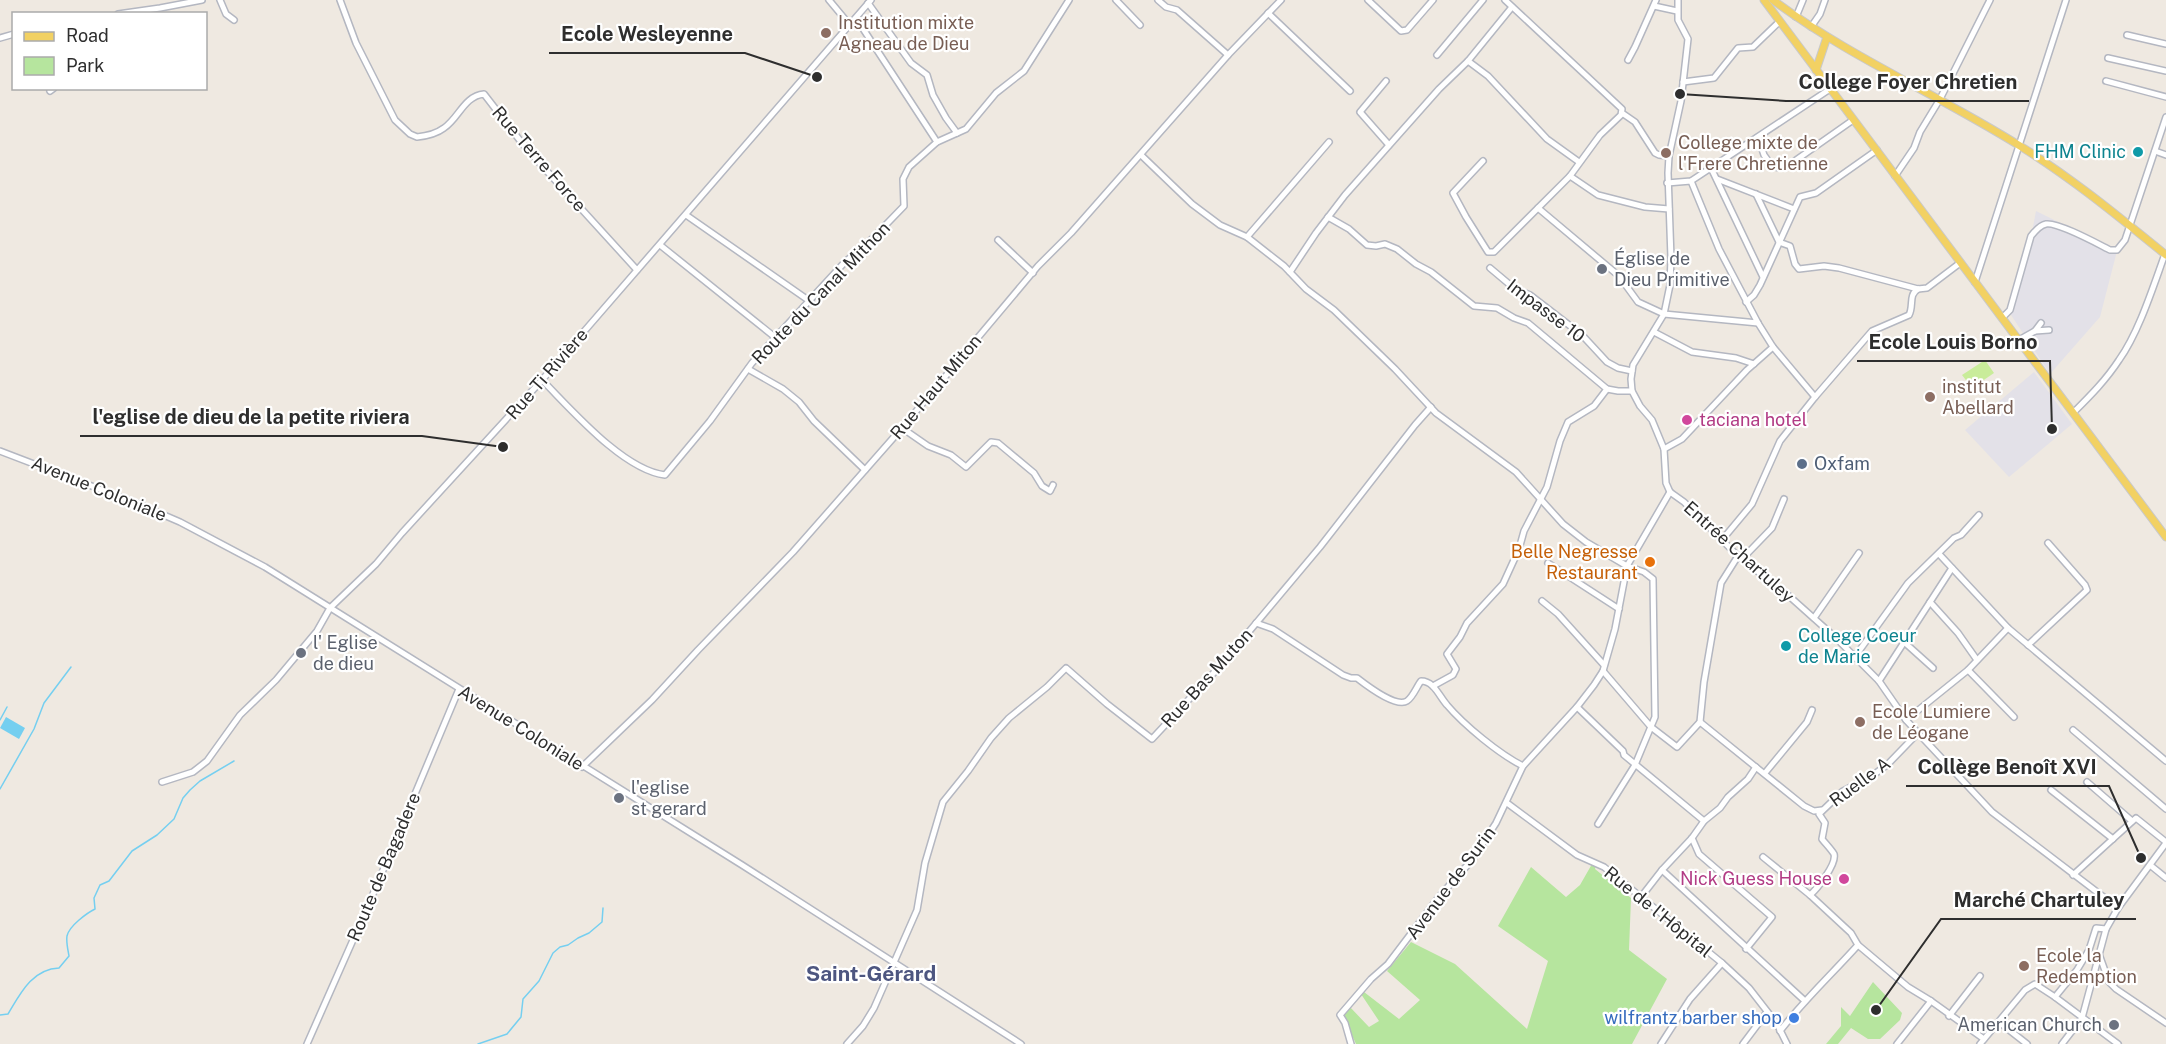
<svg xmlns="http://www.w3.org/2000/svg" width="2166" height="1044" font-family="'Public Sans',sans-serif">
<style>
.industrial{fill:#e3e1e8}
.green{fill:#b6e59e}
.pitch{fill:#c9ec9a}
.water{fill:#75cff0}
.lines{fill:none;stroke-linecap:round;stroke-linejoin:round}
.stream{stroke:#75cff0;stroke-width:1.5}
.minor-casing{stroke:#b4b7c1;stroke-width:8}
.major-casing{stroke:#c9c9c9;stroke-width:9}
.minor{stroke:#fff;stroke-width:5}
.major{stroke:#f2d163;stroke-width:7}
.education-dot{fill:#8d6e63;stroke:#fff;stroke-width:2}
.culture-dot{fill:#0f9aa8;stroke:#fff;stroke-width:2}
.worship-dot{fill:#6b7280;stroke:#fff;stroke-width:2}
.hotel-dot{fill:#d1479c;stroke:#fff;stroke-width:2}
.service-dot{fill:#5c6f8a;stroke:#fff;stroke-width:2}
.food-dot{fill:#e8710a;stroke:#fff;stroke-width:2}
.shop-dot{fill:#3f7fe0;stroke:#fff;stroke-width:2}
.labels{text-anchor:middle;stroke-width:4.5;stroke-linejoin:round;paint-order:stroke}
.education-label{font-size:18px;fill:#785e54;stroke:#fff;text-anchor:start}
.culture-label{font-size:18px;fill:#0d838f;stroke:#fff;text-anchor:end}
.street-label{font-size:18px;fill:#2e2e2e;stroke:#fff}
.worship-label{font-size:18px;fill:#5b616d;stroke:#fff;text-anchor:start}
.hotel-label{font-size:18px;fill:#b23c85;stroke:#fff;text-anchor:start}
.service-label{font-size:18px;fill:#4e5e75;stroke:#fff;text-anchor:start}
.food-label{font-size:18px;fill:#c56008;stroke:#fff;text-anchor:end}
.shop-label{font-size:18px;fill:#366cbe;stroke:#fff;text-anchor:end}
.quarter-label{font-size:21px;font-weight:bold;fill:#4d5680;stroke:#fff}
.leader{fill:none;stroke:#2e2e2e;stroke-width:2}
.callout-dot{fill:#2e2e2e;stroke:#fff;stroke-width:2}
.callout-label{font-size:20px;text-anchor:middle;font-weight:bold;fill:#2e2e2e;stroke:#fff;stroke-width:4.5;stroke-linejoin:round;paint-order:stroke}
</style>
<rect width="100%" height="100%" fill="#efe9e1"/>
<g class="industrial">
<path d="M2036 211 2117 251 2100 317 2050 374 2011 315 2036 232 2033 227Z"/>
<path d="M2034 372 2072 424 2009 477 1965 430Z"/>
</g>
<g class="green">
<path d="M1592 864 1596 865 1595 869 1631 898 1629 950 1667 979 1632 1044H1356L1343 1015 1350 1007 1369 1027 1379 1021 1361 994 1364 992 1399 1019 1420 1000 1387 971 1411 942 1455 964 1527 1029 1548 961 1498 926 1531 867 1566 897 1580 885Z"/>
<path d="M1873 982 1902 1013 1900 1020 1880 1039H1868L1851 1028 1838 1044H1826L1841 1026V1007L1850 1016Z"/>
</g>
<path class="pitch" d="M1985 360 1994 373 1972 388 1962 375Z"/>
<path class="water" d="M6 717 25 728 19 739 0 728Z"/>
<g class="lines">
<g class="stream">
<path d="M0 720 7 707"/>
<path d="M0 789 34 729 44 703 71 667"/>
<path d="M0 1015 8 1014C20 994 32 969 59 968L69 956C68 950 66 942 67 936 69 926 87 913 95 909L94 898 100 885 109 881 132 851 157 835 174 819 183 798 190 790 200 781 234 761"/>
<path d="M478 1044 507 1034 521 1017 523 999 539 981 553 953 560 947 568 945 578 938 589 933 602 922 603 908"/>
</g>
<g class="minor-casing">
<g id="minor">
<path d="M220 0 226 14 234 20"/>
<path d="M340 0 356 43 395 120 410 134 417 137C427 136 436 134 444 128 459 118 464 96 484 94L525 147 637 270"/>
<path d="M829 0 849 24"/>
<path d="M1116 0 1140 25"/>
<path d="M1158 0 1166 7 1177 10 1228 55"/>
<path d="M1368 0 1401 31 1407 30 1433 0"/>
<path d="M1505 0 1622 109 1621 115 1600 135 1570 176"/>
<path d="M868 3 911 63 927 75 933 95 946 118 957 133"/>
<path d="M1654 6 1677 11"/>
<path d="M1268 13 1350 91"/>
<path d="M118 14 160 8 202 0"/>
<path d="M1796 17 1803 0"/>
<path d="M856 18 937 142"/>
<path d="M1811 27 1820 14 1825 0"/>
<path d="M2127 35 2166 44"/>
<path d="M0 38 14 34"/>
<path d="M1437 55 1483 0"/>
<path d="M2108 58 2166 71"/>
<path d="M1628 60 1635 47 1656 0"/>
<path d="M1468 61 1488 76 1547 139 1579 162"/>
<path d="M1386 81 1360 112 1389 145"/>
<path d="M2106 81 2166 97"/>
<path d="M1683 82 1714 78 1738 48 1753 47 1779 22"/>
<path d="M50 91 54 88"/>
<path d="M1622 113 1635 122 1655 153 1659 155 1669 156"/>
<path d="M1758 137 1764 155 1772 166 1780 168 1789 165 1853 120"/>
<path d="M2155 151 2166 155"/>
<path d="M1141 155 1192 204 1220 225 1247 237 1284 266 1306 289 1334 310 1395 369 1436 413 1516 472 1563 524 1586 542 1627 566 1644 572 1653 579 1655 717 1635 765 1598 824"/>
<path d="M1483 161 1453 193 1466 217 1488 252H1494L1570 176 1598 195 1645 207 1669 209"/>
<path d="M1711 168 1763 277"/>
<path d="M1895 176 1914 148 1920 132 1940 99 1990 0"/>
<path d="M1717 179 1794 209"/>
<path d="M1691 181 1719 249 1758 323 1773 347 1815 397"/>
<path d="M1667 183 1691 181 1830 89"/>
<path d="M1756 194 1779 242 1790 246 1795 264 1799 269 1824 266 1839 268 1918 289 1927 288 1960 263"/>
<path d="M1538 208 1619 276 1638 302 1664 314 1758 323"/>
<path d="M686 215 811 302"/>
<path d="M1328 217 1349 229 1367 245 1376 246 1385 244 1397 249 1416 264 1431 272 1474 306 1497 308 1514 318 1528 323 1607 389 1618 391H1632"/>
<path d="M1247 237 1329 142"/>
<path d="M998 240 1033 273"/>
<path d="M660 245 776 338"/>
<path d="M1490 268 1515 289 1530 295 1582 335 1607 362 1618 368 1632 371"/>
<path d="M1290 272 1316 233 1345 195 1439 89 1468 61 1512 7"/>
<path d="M1975 282 2066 0"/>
<path d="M1746 302 1754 295 1760 285 1800 197 1816 193 1877 150"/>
<path d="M2003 317 2010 310 2031 236C2035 231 2040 225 2046 224 2058 222 2098 244 2110 250H2117L2125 240 2166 117"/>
<path d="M2035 331 2041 323"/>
<path d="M1654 332 1692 352 1736 358 1754 364"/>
<path d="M2019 340 2035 331 2049 330"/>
<path d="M748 369 783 389 799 402 814 421 865 470"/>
<path d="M542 380C571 409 623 470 665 475L710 421 752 363 844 263 873 238 904 206 903 179 909 167 937 142 966 129 996 93 1024 71 1069 0"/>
<path d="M2074 412C2090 396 2106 380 2119 360 2139 332 2153 287 2165 254"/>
<path d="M902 428 928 446 951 455 966 467 991 442 998 443 1034 473 1042 486 1050 491 1053 485"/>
<path d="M1664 449 1682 439 1747 370 1773 347"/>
<path d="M0 451 136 503 180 522 265 567 742 865 1021 1044"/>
<path d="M1670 492 1684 502 1738 556 1789 596 1836 638 1879 681 1906 720 1992 812 2118 908"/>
<path d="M1670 492 1666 483 1664 449 1652 420 1640 406 1632 391 1631 379 1633 365 1664 314 1670 285 1671 258 1668 173 1669 156 1681 101 1688 39 1678 20V0"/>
<path d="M1722 540 1752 504 1780 441 1815 397 1872 331 1909 315C1914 306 1908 295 1918 289"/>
<path d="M1939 554 2008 628 2166 761"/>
<path d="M1742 559 1772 528 1784 499"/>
<path d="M1548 563 1619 609"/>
<path d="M1542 601 1558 614 1604 665"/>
<path d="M1930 602 1958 633 1977 660"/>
<path d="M1814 618 1859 553"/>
<path d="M1256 623 1273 629 1343 675 1351 678H1357C1366 685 1396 708 1407 701 1413 697 1417 686 1421 681 1434 681 1439 696 1447 705 1464 725 1499 754 1523 766"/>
<path d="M1904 642 1933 668"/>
<path d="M2028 645 2087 590 2085 585 2048 543"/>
<path d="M1854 658 1908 583 1954 538 1961 535 1979 515"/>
<path d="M1968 670 2014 717"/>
<path d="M1603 671 1651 727 1677 747 1700 722 1704 682 1721 583 1738 556"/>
<path d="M1879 681 1952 568"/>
<path d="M1433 686 1453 675 1456 669 1447 654 1460 637 1467 623 1503 584 1519 549 1524 531 1547 487 1560 441 1568 422 1594 406 1607 389"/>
<path d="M1577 707 1623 751 1624 755 1704 821"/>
<path d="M1906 720 1968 670 2008 628"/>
<path d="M1700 722 1804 806 1814 811 1822 810"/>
<path d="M2073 730 2166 809"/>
<path d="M582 767 652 700 698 650 793 552 902 428 1038 266 1071 233 1228 55 1281 0"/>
<path d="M1756 767 1748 779 1728 797 1720 808 1704 821 1692 838 1662 870 1805 1001"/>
<path d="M1765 773 1807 722 1812 710"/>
<path d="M162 782 193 772 207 761 240 715 276 680 317 631 330 608 376 564 402 533 542 380 871 0"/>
<path d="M2087 782 2132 821"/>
<path d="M2051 790 2113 839"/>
<path d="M1507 803 1577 855 1604 867 1722 963 1749 988 1777 1024 1787 1044"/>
<path d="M1692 838 1699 854 1772 917 1746 949"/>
<path d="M1763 857 1810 895 1851 933 1858 945 1908 987 1931 1001 1984 1039"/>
<path d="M2150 865 2166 878"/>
<path d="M2073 875 2136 818 2166 842"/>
<path d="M1810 895C1817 889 1837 864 1834 854 1831 849 1825 843 1822 839L1825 823 1819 814 1843 791 1872 776 1888 764 1918 733"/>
<path d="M1641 897 1662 870"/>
<path d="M2099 954 2109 982 2116 989 2166 1023"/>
<path d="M2055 997 2077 970 2089 950 2096 928 2106 929"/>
<path d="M1949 1016 1980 976"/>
<path d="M1999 1022 2027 1044"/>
<path d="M1780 1031C1804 1000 1832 974 1858 945"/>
<path d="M307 1044 368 906 459 689"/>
<path d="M847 1044 863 1026 874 1008 917 910 925 863 943 802 968 771 991 738 1009 718 1047 687 1066 668 1107 704 1152 739 1221 665 1320 547 1415 425 1431 407"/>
<path d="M1351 1044 1345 1023 1340 1015 1371 979 1388 964 1438 898 1472 860 1496 823 1523 766 1577 707 1594 685 1603 671 1615 629 1627 566 1670 492"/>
<path d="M1661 1044 1690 999 1722 963"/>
<path d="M1743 1044 1767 1012"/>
<path d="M1897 1044 1931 1001"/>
<path d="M1980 1044 2025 990 2035 984 2055 997 2118 1044"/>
<path d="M2062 1044 2082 1018 2106 929 2118 908 2166 843"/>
</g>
</g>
<g class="major-casing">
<g id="major">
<path d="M1764 0 2166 537"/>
<path d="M1773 0C1849 57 1939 95 2020 146 2072 178 2119 217 2166 255"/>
<path d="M1816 70 1827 37"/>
</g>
</g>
<use href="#minor" class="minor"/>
<use href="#major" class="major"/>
</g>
<g class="education-dot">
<circle cx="826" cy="33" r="6"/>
<circle cx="1666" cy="153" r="6"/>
<circle cx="1930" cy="397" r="6"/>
<circle cx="1860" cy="722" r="6"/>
<circle cx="2024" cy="966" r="6"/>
</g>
<g class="culture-dot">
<circle cx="2138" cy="152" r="6"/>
<circle cx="1786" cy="646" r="6"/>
</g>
<g class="worship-dot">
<circle cx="1602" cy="269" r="6"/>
<circle cx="301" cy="653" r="6"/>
<circle cx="619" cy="798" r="6"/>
<circle cx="2114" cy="1025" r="6"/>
</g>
<g class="hotel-dot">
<circle cx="1687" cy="420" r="6"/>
<circle cx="1844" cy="879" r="6"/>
</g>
<circle class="service-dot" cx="1802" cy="464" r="6"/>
<circle class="food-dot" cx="1650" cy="562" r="6"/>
<circle class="shop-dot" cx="1794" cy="1018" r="6"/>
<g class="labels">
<g class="education-label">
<text x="838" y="29">Institution mixte<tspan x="838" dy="21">Agneau de Dieu</tspan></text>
<text x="1678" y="149">College mixte de<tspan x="1678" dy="21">l'Frere Chretienne</tspan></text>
<text x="1942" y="393">institut<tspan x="1942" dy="21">Abellard</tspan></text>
<text x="1872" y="718">Ecole Lumiere<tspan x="1872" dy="21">de Léogane</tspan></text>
<text x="2036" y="962">Ecole la<tspan x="2036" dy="21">Redemption</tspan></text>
</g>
<g class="culture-label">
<text x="2126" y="158">FHM Clinic</text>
<text x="1798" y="642" text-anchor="start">College Coeur<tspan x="1798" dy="21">de Marie</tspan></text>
</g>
<g class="street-label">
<text transform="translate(539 159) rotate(49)" y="6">Rue Terre Force</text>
<text transform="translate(821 293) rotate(-46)" y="6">Route du Canal Mithon</text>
<text transform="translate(1546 311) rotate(37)" y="6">Impasse 10</text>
<text transform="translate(547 374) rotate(-49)" y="6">Rue Ti Rivière</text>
<text transform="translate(936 387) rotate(-50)" y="6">Rue Haut Miton</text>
<text transform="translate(99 489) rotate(22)" y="6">Avenue Coloniale</text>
<text transform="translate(1739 552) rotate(42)" y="6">Entrée Chartuley</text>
<text transform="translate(1207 678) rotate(-48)" y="6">Rue Bas Muton</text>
<text transform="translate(521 728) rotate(32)" y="6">Avenue Coloniale</text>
<text transform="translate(1860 782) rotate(-36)" y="6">Ruelle A</text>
<text transform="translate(384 867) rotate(-67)" y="6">Route de Bagadere</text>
<text transform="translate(1451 883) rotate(-53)" y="6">Avenue de Surin</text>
<text transform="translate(1658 912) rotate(39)" y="6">Rue de l'Hôpital</text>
</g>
<g class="worship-label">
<text x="1614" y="265">Église de<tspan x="1614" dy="21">Dieu Primitive</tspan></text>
<text x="313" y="649">l' Eglise<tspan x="313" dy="21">de dieu</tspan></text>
<text x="631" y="794">l'eglise<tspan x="631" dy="21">st gerard</tspan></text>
<text x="2102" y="1031" text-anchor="end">American Church</text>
</g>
<g class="hotel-label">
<text x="1699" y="426">taciana hotel</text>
<text x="1832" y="885" text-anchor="end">Nick Guess House</text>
</g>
<g class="service-label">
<text x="1814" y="470">Oxfam</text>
</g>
<g class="food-label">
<text x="1638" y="558">Belle Negresse<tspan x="1638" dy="21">Restaurant</tspan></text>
</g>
<g class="shop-label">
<text x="1782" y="1024">wilfrantz barber shop</text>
</g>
<g class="quarter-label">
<text x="871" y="981">Saint-Gérard</text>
</g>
</g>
<path class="leader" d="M817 77L745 53H549M1680 94L1786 101H2029M2052 429L2050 361H1857M503 447L422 436H80M2141 858L2109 786H1906M1876 1010L1941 919H2136"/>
<g class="callout-dot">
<circle cx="817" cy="77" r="6"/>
<circle cx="1680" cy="94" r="6"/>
<circle cx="2052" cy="429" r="6"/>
<circle cx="503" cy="447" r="6"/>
<circle cx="2141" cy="858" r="6"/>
<circle cx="1876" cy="1010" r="6"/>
</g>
<g class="callout-label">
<text x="647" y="41">Ecole Wesleyenne</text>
<text x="1908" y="89">College Foyer Chretien</text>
<text x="1953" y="349">Ecole Louis Borno</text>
<text x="251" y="424">l'eglise de dieu de la petite riviera</text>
<text x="2007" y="774">Collège Benoît XVI</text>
<text x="2039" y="907">Marché Chartuley</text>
</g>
<rect x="12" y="12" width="195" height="78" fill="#ffffff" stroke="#ababab" stroke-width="1.5"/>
<rect x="24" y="32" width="30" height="9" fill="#f2d163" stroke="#ababab" stroke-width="1.5"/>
<text x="66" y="42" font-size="18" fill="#2e2e2e">Road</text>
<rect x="24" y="57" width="30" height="18" fill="#b6e59e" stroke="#ababab" stroke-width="1.5"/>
<text x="66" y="72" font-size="18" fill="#2e2e2e">Park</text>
</svg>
